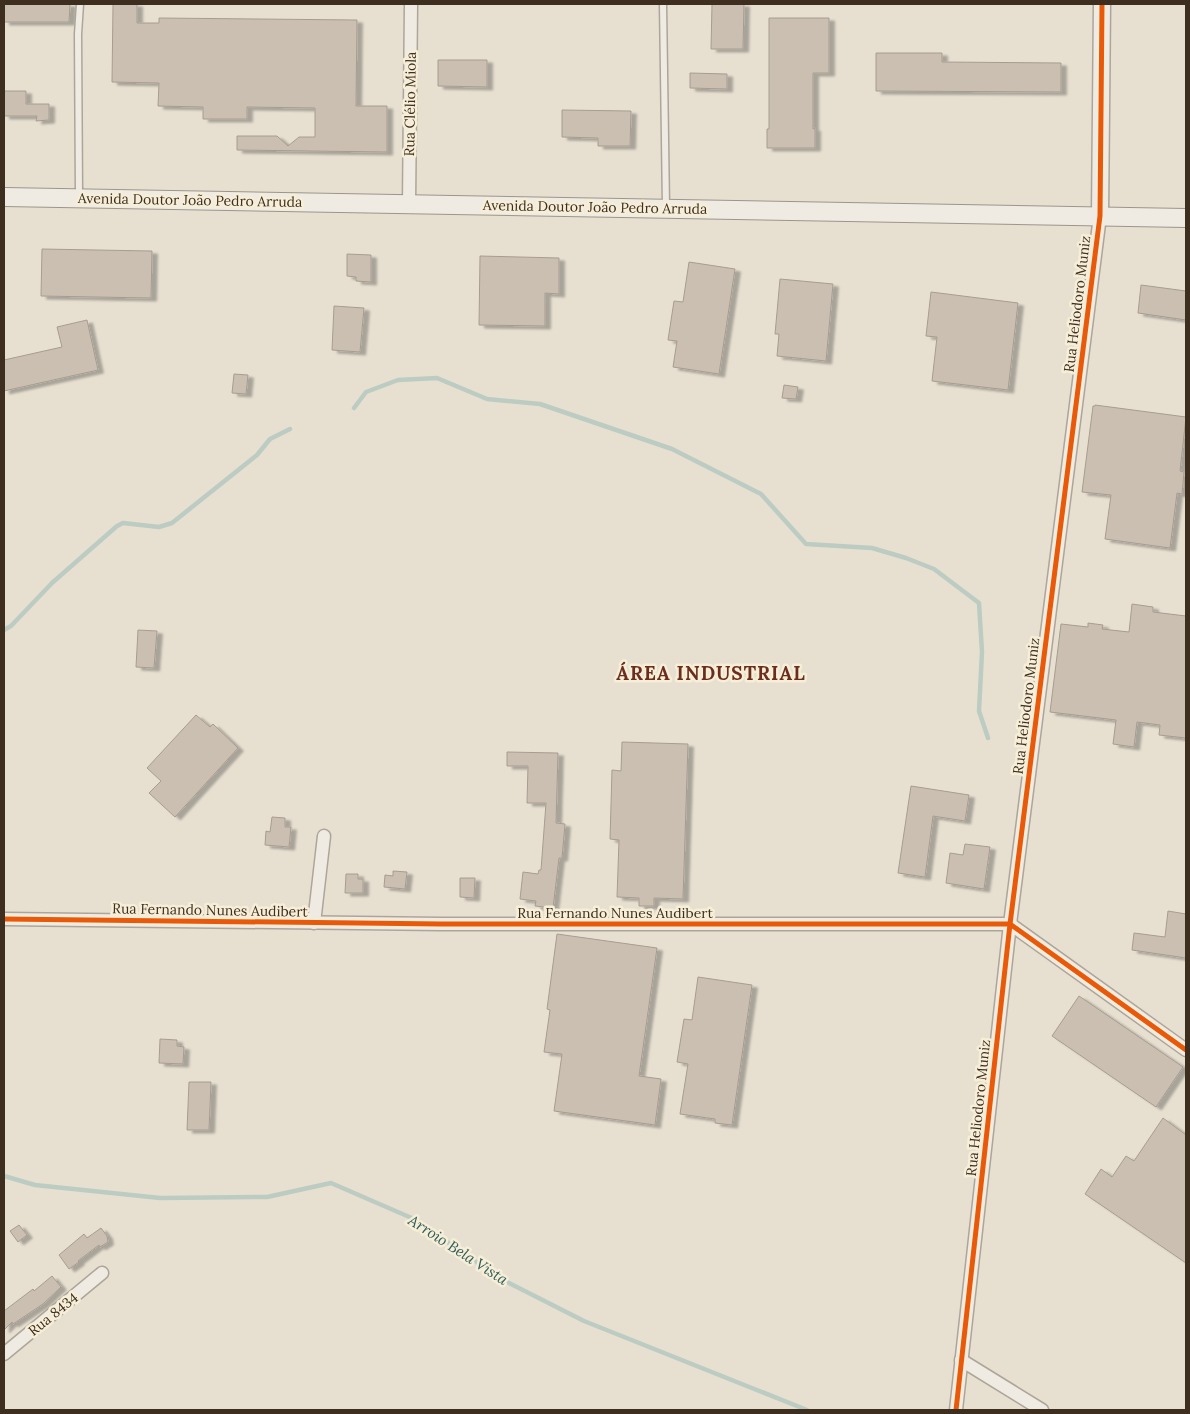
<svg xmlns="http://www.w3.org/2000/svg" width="1190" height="1414" font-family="Lora,serif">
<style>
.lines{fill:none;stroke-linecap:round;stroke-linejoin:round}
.stream{stroke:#bcccc2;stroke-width:4.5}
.building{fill:#cbbfb2;stroke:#a89c90;filter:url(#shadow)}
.service-casing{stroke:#ada599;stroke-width:9}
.minor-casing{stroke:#ada599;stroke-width:15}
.tertiary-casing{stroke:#ada599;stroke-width:19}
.secondary-casing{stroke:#9c958a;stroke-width:20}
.service{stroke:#efebe3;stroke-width:6}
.minor{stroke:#efebe3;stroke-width:12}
.tertiary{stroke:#efebe3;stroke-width:16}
.secondary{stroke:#efebe3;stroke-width:18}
.cycleway-casing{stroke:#f7eed8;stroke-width:8}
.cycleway{stroke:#e8590c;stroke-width:5}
.labels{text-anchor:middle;stroke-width:5;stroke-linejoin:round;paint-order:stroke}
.street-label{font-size:14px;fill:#3d2e20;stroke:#f7eed8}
.water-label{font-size:15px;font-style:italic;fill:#2f5d5a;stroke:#f7eed8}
.district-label{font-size:19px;font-weight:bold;letter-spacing:1px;fill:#6b2e1e;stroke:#f7eed8}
</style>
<defs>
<filter id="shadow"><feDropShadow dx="5.5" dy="3" stdDeviation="1" flood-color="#0004"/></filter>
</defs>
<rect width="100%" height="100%" fill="#e7e0d1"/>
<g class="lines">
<g class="stream">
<path d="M354 408 366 392 398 380 437 378 487 399 540 404 672 449 761 494 806 544 872 548 906 558 934 569 979 603 982 652 979 711 988 738"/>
<path d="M4 630 11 626 52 583 117 526 123 523 159 527 172 523 257 455 270 439 290 429"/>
<path d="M4 1176 35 1185 160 1198 267 1197 331 1183 414 1219 501 1279 584 1321 807 1410"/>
</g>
</g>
<g class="building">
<path d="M4 4H70L69 22H4Z"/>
<path d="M113 4H137V23H159V18L357 20 356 106H387V152L237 150V136H277L288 146 299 137H315V108L247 107V119H203V107L158 106 159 83 112 82Z"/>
<path d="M712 4H744L743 49H711Z"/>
<path d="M769 18H829V73H813V129L815 128V148H767V129H769Z"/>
<path d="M876 53H942V62L1061 63V92L876 91Z"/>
<path d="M438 60H487V87L438 86Z"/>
<path d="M690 73 727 74V89L690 88Z"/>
<path d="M4 91H26V104H49V120L36 121 37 116H4Z"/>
<path d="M562 110 631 111 630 146H598V138L562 137Z"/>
<path d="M42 249 152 251 151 298 41 296Z"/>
<path d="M347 254 371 255V282L356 281V277L347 276Z"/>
<path d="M480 256 559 258V294L545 293V326L479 325Z"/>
<path d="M689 262 735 269 719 374 673 367 677 341 668 340 674 301 683 302Z"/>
<path d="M780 279 833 284 826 361 777 356 779 334H775Z"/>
<path d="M1141 285 1186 291V320L1138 313Z"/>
<path d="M931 292 1018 303 1008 390 932 381 937 337 926 336Z"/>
<path d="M334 306 364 308 360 352 332 350Z"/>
<path d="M87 320 98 370 4 391V360L62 347 57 327Z"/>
<path d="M234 374 248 375 246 394 232 393Z"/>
<path d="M784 385 798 387 796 399 782 398Z"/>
<path d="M1095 405 1186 417 1180 471 1184 472 1182 494 1177 493 1170 548 1105 539 1111 495 1082 492 1093 406H1095Z"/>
<path d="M1132 604 1153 607V612L1186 616V738L1159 735 1160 725 1137 722 1134 747 1113 744 1116 720 1050 712 1061 624 1088 627V623L1103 625 1102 629 1129 632Z"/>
<path d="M138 630 157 631 154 668 136 667Z"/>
<path d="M196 715 210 727 213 724 238 748 175 817 149 793 161 781 147 768Z"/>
<path d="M622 742 688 744 683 899 654 898V906H639V898L617 897 619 840 610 839 612 770 621 771Z"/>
<path d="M507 752 558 753 556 823 565 824 562 858H559L553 908 535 906 536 901 520 899 523 872 538 874 539 870H541L546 803H527L528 766H507Z"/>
<path d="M911 786 969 795 965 821 933 816 925 877 898 873Z"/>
<path d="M272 817 285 818V827H291L289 847 265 845 266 831 270 832Z"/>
<path d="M965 844 990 847 984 889 946 883 950 853 963 855Z"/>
<path d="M393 871 407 872 405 889 384 887 385 875 393 876Z"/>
<path d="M346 874H358V879H363V893H345Z"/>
<path d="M460 878H475L474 898 460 897Z"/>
<path d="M1168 911 1186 914V958L1132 950 1134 933 1165 937Z"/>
<path d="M557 934 657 948 639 1076 661 1079 655 1125 554 1111 562 1054 544 1052 550 1010 547 1009Z"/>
<path d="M698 977 752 985 732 1125 715 1123V1119L680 1114 688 1064 677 1062 684 1019 692 1020Z"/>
<path d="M1079 996 1183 1067 1156 1107 1052 1036Z"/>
<path d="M160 1039 177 1040V1046L184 1047 183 1064 159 1063Z"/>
<path d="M189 1082H211L209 1130H187Z"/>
<path d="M1163 1118 1186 1135V1263L1085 1194 1101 1169 1112 1177 1126 1156 1134 1161Z"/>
<path d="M19 1225 27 1235 18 1242 10 1231Z"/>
<path d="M101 1228 107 1236 108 1242 100 1247 99 1245 78 1261 79 1262 69 1269 59 1255 84 1234 87 1238Z"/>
<path d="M52 1276 61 1287 43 1304 13 1324 12 1322 4 1330V1311L33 1289 34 1291Z"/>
</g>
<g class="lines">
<g class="service-casing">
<g id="service">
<path d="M663 4 666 207"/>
<path d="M79 197 78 34 80 4"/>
</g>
</g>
<g class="minor-casing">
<g id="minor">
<path d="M409 204 411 4"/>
<path d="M4 919 441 924H1010L1186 1050"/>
<path d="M314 923 324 836"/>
<path d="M4 1354 102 1273"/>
<path d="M961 1360 1042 1410"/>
<path d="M956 1410 1010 924 1100 216"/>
</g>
</g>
<g class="tertiary-casing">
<path id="tertiary" d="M1100 216 1102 4"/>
</g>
<g class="secondary-casing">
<path id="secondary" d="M4 197 1186 218"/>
</g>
<use href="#service" class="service"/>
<use href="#minor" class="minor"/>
<use href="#tertiary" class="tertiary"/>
<use href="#secondary" class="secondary"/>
<g class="cycleway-casing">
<g id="cycleway">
<path d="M4 919 441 924H1010L1186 1050"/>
<path d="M956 1410 1010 924 1100 216 1102 4"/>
</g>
</g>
<use href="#cycleway" class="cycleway"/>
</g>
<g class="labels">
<g class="street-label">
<text transform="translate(410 104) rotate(-89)" y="5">Rua Clélio Miola</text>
<text transform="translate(190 200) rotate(1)" y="5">Avenida Doutor João Pedro Arruda</text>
<text transform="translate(595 207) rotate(1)" y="5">Avenida Doutor João Pedro Arruda</text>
<text transform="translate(1077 304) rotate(-83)" y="5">Rua Heliodoro Muniz</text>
<text transform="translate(1026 706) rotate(-83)" y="5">Rua Heliodoro Muniz</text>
<text transform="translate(210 910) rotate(1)" y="5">Rua Fernando Nunes Audibert</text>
<text x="615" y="918">Rua Fernando Nunes Audibert</text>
<text transform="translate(978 1108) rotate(-84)" y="5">Rua Heliodoro Muniz</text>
<text transform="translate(53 1314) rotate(-39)" y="5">Rua 8434</text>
</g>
<g class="water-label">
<text transform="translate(458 1250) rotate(33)" y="5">Arroio Bela Vista</text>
</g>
<g class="district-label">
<text x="711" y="680">ÁREA INDUSTRIAL</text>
</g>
</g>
<rect width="1190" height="1414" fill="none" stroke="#3d2e20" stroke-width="10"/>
</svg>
